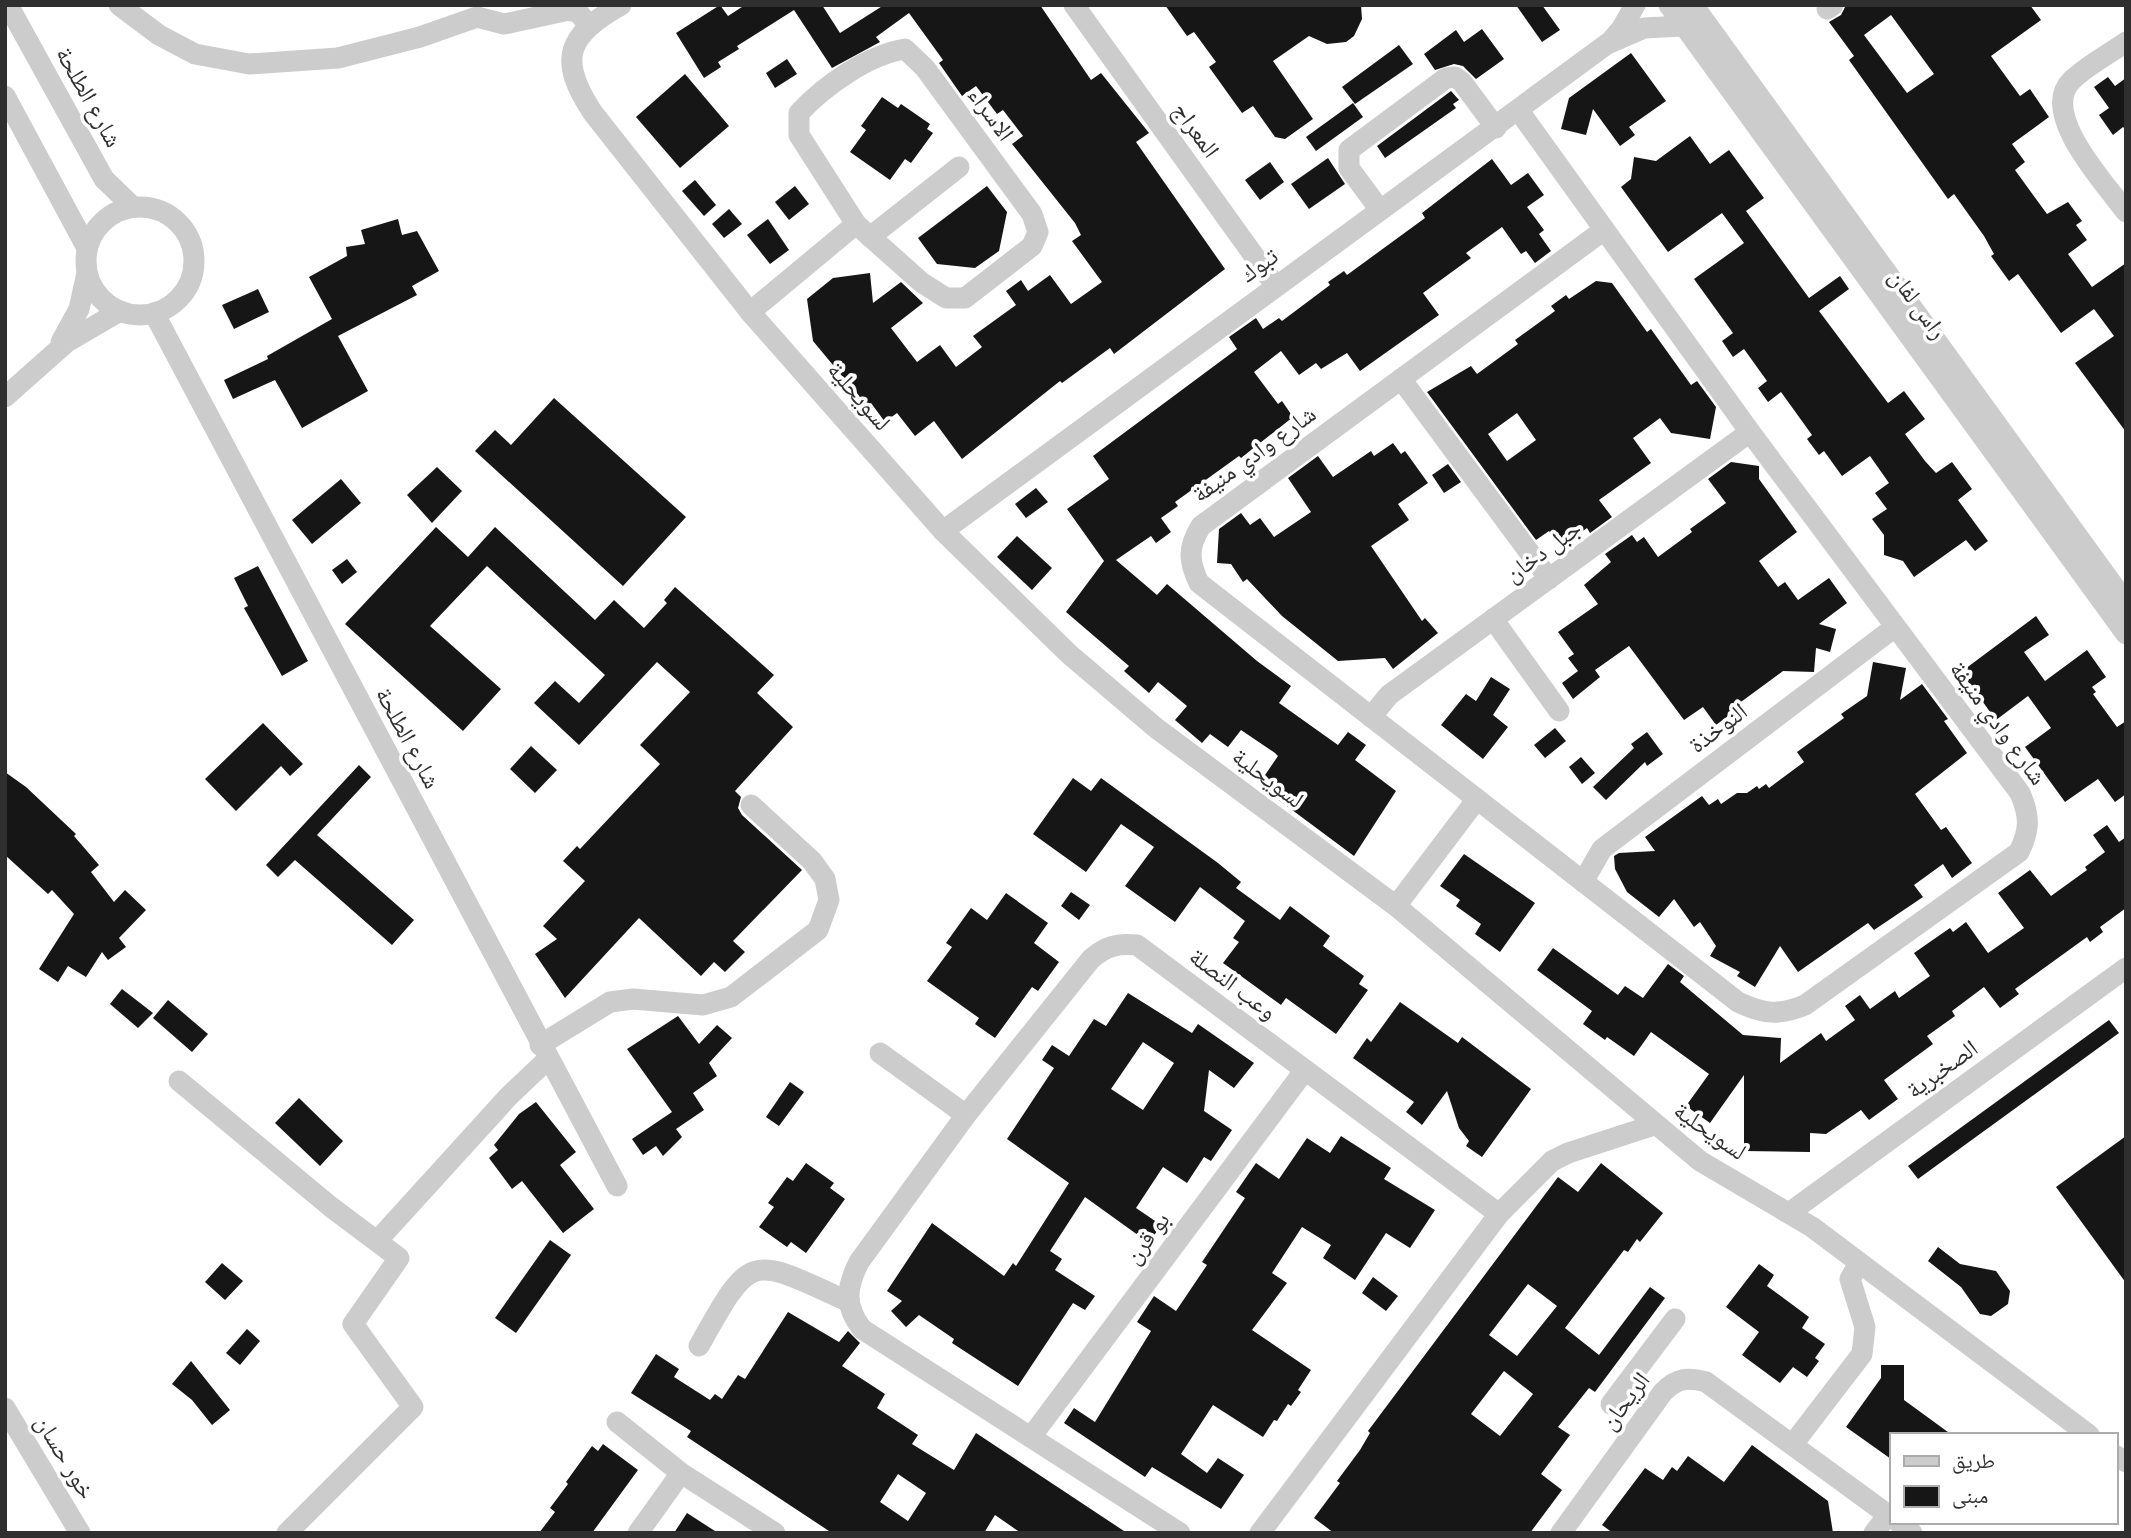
<svg xmlns="http://www.w3.org/2000/svg" width="2131" height="1538" font-family="Figtree,'Noto Naskh Arabic',sans-serif">
<style>
.building{fill:#161616;fill-rule:evenodd}
.lines{fill:none;stroke-linecap:round;stroke-linejoin:round}
.minor{stroke:#ccc;stroke-width:21}
.labels{text-anchor:middle;stroke-width:7;stroke-linejoin:round;paint-order:stroke}
.street-label{font-size:24px;fill:#2f2f2f;stroke:#fff}
</style>
<rect width="100%" height="100%" fill="#fff"/>
<g class="building">
<path d="M720 5 728 16 745 5H822L840 33 884 5H1040L1091 80 1101 73 1149 133 1136 142 1225 269 1114 354 1110 348 1062 383 1060 381 962 459 934 421 915 436 897 413 885 422 871 403 867 406 813 341 807 299 833 278 870 273 873 303 901 282 923 303 891 328 917 362 940 345 956 367 982 347 973 336 1016 305 1006 291 1021 280 1028 291 1050 275 1071 304 1102 282 1072 241 1081 235 1075 223 1012 144 1023 136 1003 110 997 114 976 86 962 96 939 63 943 60 909 13 876 37 880 42 832 68 794 10 737 46 739 49 718 62 721 67 704 78 676 33Z"/>
<path d="M1165 5H1361L1362 19 1354 36 1346 42 1327 44 1309 36 1273 61 1313 119 1285 139 1275 137 1253 106 1242 113 1209 67 1216 62 1194 32 1187 36Z"/>
<path d="M1516 5H1542L1560 30 1542 42Z"/>
<path d="M1846 5H2030L2041 20 1991 56 2020 96 2030 89 2049 117 2012 144 2025 162 2015 170 2047 214 2068 202 2082 221 2076 225 2087 240 2068 254 2092 287 2126 263V432L2075 363 2114 336 2094 309 2061 333 2018 274 2009 281 1991 256 1994 254 1984 236 1954 194 1948 199 1849 60 1854 56 1829 22 1841 15ZM1891 15 1934 74 1907 93 1864 35Z"/>
<path d="M1482 29 1504 59 1476 79 1463 66 1454 64 1435 70 1424 54 1456 30 1464 42Z"/>
<path d="M1399 45 1413 64 1355 104 1342 87Z"/>
<path d="M1631 53 1666 101 1629 127 1635 135 1620 146 1593 109 1586 135 1561 129 1569 98Z"/>
<path d="M787 59 797 74 775 88 766 73Z"/>
<path d="M685 74 729 126 680 168 636 117Z"/>
<path d="M2108 77 2115 86 2126 78V130L2123 127 2113 135 2099 115 2109 108 2094 87Z"/>
<path d="M1451 91 1459 100 1453 104 1456 108 1385 158 1377 146Z"/>
<path d="M882 97 898 108 901 104 930 124 927 129 933 133 911 163 905 159 890 180 850 152 866 130 861 126Z"/>
<path d="M1353 103 1363 117 1316 151 1306 137Z"/>
<path d="M1690 136 1710 164 1729 150 1764 198 1746 211 1809 298 1840 276 1849 289 1819 311 1888 403 1904 391 1925 419 1905 434 1925 461 1936 473 1952 462 1972 489 1958 500 1988 541 1975 551 1966 540 1914 577 1903 561 1884 555V535L1872 519 1887 509 1875 493 1889 483 1870 456 1842 476 1824 451 1819 455 1807 439 1812 435 1781 392 1768 402 1758 388 1767 381 1744 349 1733 357 1722 341 1733 333 1694 279 1744 243 1722 213 1668 252 1621 187 1631 179 1634 157 1656 161Z"/>
<path d="M1328 158 1345 184 1309 209 1291 184Z"/>
<path d="M1492 159 1511 185 1528 173 1544 195 1527 207 1544 230 1539 234 1551 251 1535 263 1526 251 1521 254 1502 227 1466 253 1471 258 1423 293 1439 315 1360 371 1347 353 1321 369 1316 363 1299 375 1281 351 1254 372 1278 404 1282 401 1293 417 1241 458 1239 456 1175 502 1178 506 1161 518 1171 532 1156 543 1151 536 1116 560 1157 595 1167 584 1257 661 1291 686 1279 703 1338 745 1348 732 1366 745 1355 760 1396 791 1354 856 1272 795 1277 788 1263 778 1278 756 1275 753 1241 730 1228 747 1210 734 1202 743 1175 720 1187 706 1158 682 1149 693 1124 671 1129 666 1066 612 1104 561 1067 509 1109 479 1093 456 1237 349 1229 337 1256 318 1263 329 1279 318 1282 321 1330 285 1328 282 1344 271 1347 275 1425 218 1422 213Z"/>
<path d="M1270 162 1284 182 1260 200 1245 180Z"/>
<path d="M695 180 716 205 704 216 682 191Z"/>
<path d="M795 186 809 204 789 220 775 202Z"/>
<path d="M987 186 1007 212 999 251 975 268 937 264 918 238Z"/>
<path d="M729 209 742 224 724 238 712 224Z"/>
<path d="M398 219 402 235 417 231 439 271 412 286 417 295 338 336 368 391 302 428 275 380 233 399 224 380 268 359 267 356 332 319 309 277 347 256 346 247 365 244 361 230Z"/>
<path d="M768 219 789 250 770 264 747 235Z"/>
<path d="M1596 281 1612 283 1647 332 1651 329 1691 385 1697 381 1716 407 1710 439 1671 433 1660 418 1633 438 1651 463 1599 500 1612 517 1590 533 1587 528 1561 547 1549 531 1536 540 1427 392 1471 366 1477 374 1518 344 1515 340 1555 311 1551 306 1566 295 1569 299ZM1517 413 1536 440 1507 461 1488 434Z"/>
<path d="M258 289 269 312 234 329 222 305Z"/>
<path d="M554 398 686 517 623 586 475 451 495 430 511 445Z"/>
<path d="M1393 443 1401 454 1405 451 1428 483 1398 504 1409 520 1371 546 1422 621 1425 618 1438 633 1393 669 1385 658 1338 661 1282 616 1247 579 1243 582 1231 564 1217 563 1219 529 1241 513 1250 525 1260 518 1274 537 1311 512 1288 478 1318 456 1333 477 1371 451 1374 456Z"/>
<path d="M1731 462 1759 466V479L1797 532 1759 561 1778 587 1785 582 1798 600 1829 578 1847 603 1819 624 1836 629 1830 652 1816 648 1814 672 1783 671 1730 710 1732 713 1716 725 1703 707 1684 720 1629 646 1595 670 1600 677 1573 699 1562 683 1578 671 1568 658 1574 654 1558 632 1598 604 1584 585 1611 562 1605 554 1632 535 1637 542 1644 537 1658 557 1692 532 1690 529 1726 503 1708 479Z"/>
<path d="M1448 464 1461 482 1444 493 1432 475Z"/>
<path d="M437 467 462 491 432 523 407 495Z"/>
<path d="M341 479 361 503 312 544 292 520Z"/>
<path d="M1036 488 1048 502 1026 518 1015 504Z"/>
<path d="M436 527 468 557 495 527 595 620 614 600 644 628 667 603 664 600 675 587 774 675 757 693 793 727 735 791 741 797 738 808 742 815 802 870 733 941 745 952 725 972 714 962 701 976 639 918 565 998 535 954 557 939 543 926 585 881 563 861 577 846 580 849 660 764 640 745 690 692 657 662 579 745 534 703 555 681 579 703 605 675 487 566 430 626 501 689 463 731 345 624Z"/>
<path d="M1017 536 1052 568 1032 590 997 557Z"/>
<path d="M347 559 357 572 342 584 332 570Z"/>
<path d="M258 566 308 661 282 676 244 608 248 606 234 578Z"/>
<path d="M2036 616 2049 635 2024 652 2045 681 2087 650 2106 677 2092 687 2096 692 2093 694 2117 727 2126 721V794L2115 802 2098 779 2065 802 2025 747 2051 728 2028 696 1996 720 1961 672Z"/>
<path d="M1873 662 1906 668 1900 700 1922 684 1948 719 1944 721 1967 753 1915 794 1941 830 1946 827 1972 863 1952 878 1943 864 1914 885 1923 897 1874 930 1868 923 1798 972 1780 946 1755 987 1737 976 1740 972 1710 956 1716 946 1700 922 1694 927 1674 899 1659 917 1627 892 1615 869 1614 856 1619 853 1655 851 1645 837 1702 796 1709 805 1718 799 1721 804 1737 793H1747L1757 786 1759 789 1766 784 1769 788 1804 762 1797 752 1844 718 1841 714 1867 696Z"/>
<path d="M1491 677 1510 689 1493 715 1508 727 1483 759 1441 725 1466 694 1476 701Z"/>
<path d="M263 723 303 764 290 776 281 766 236 811 205 779Z"/>
<path d="M1555 728 1566 741 1545 758 1534 745Z"/>
<path d="M1647 732 1663 754 1647 766 1645 762 1606 800 1593 787 1634 748 1631 744Z"/>
<path d="M531 746 557 770 535 793 510 769Z"/>
<path d="M1581 757 1595 773 1582 784 1569 767Z"/>
<path d="M359 765 371 777 317 835 414 920 392 945 295 860 278 877 266 865Z"/>
<path d="M5 772 26 787 76 834 74 836 99 865 91 872 114 902 125 890 146 910 119 938 126 947 108 960 102 952 86 977 68 966 58 982 39 969 74 914 52 890 48 894 5 855Z"/>
<path d="M1073 778 1091 791 1101 778 1218 863 1241 882 1236 888 1280 920 1290 906 1330 936 1323 946 1364 976 1359 984 1368 990 1336 1034 1286 998 1281 1005 1223 963 1239 942 1233 938 1245 921 1200 887 1175 922 1125 886 1154 847 1121 824 1086 872 1033 834Z"/>
<path d="M2107 825 2119 842 2126 837V908L2100 927 2103 932 2090 942 2087 937 2015 989 2019 994 2000 1008 1984 987 1952 1011 1955 1016 1927 1036 1933 1044 1884 1080 1898 1099 1869 1120 1861 1110 1826 1134 1810 1133V1152L1744 1151V1075L1710 1123 1686 1106 1709 1074 1651 1032 1634 1056 1607 1037 1605 1040 1583 1024 1592 1011 1537 970 1553 948 1618 995 1625 986 1643 998 1668 964 1684 976 1680 982 1743 1035 1781 1038 1780 1063 1821 1033 1826 1041 1855 1020 1845 1006 1860 995 1870 1009 1895 991 1899 998 1930 976 1914 953 1950 928 1953 932 1966 922 1988 953 2024 928 1998 893 2030 870 2051 896 2087 870 2085 867 2105 852 2093 835Z"/>
<path d="M1464 854 1535 903 1500 952 1475 934 1481 924 1456 906 1460 900 1440 886Z"/>
<path d="M1071 892 1090 905 1079 920 1061 906Z"/>
<path d="M1006 893 1048 923 1034 943 1059 962 1038 991 1032 987 995 1038 975 1024 979 1018 927 981 952 947 946 943 971 908 987 920Z"/>
<path d="M122 989 153 1013 138 1028 110 1004Z"/>
<path d="M1128 993 1192 1033 1198 1024 1254 1063 1234 1088 1209 1070 1204 1111 1232 1130 1211 1161 1204 1157 1187 1183 1163 1167 1136 1208 1161 1225 1149 1243 1085 1197 1050 1251 1062 1259 1055 1270 1095 1296 1085 1310 1073 1303 1018 1386 952 1343 954 1339 919 1315 906 1327 891 1311 902 1301 887 1291 932 1223 1004 1276 1013 1263 1016 1266 1069 1183 1007 1139 1054 1068 1042 1060 1052 1045 1069 1056 1094 1019 1106 1026ZM1143 1042 1174 1063 1143 1110 1111 1089Z"/>
<path d="M168 1000 208 1034 192 1052 153 1018Z"/>
<path d="M1400 1002 1458 1043 1462 1037 1531 1089 1482 1157 1466 1146 1469 1141 1459 1128 1447 1091 1422 1125 1406 1112 1414 1102 1353 1058 1367 1038 1371 1042Z"/>
<path d="M678 1016 699 1044 717 1025 732 1038 709 1063 717 1076 693 1093 704 1110 676 1129 682 1137 663 1156 656 1146 643 1155 632 1139 672 1112 627 1049Z"/>
<path d="M2109 1020 2119 1033 1918 1179 1908 1166Z"/>
<path d="M790 1082 804 1092 779 1126 766 1117Z"/>
<path d="M299 1098 343 1141 320 1166 275 1123Z"/>
<path d="M536 1102 576 1152 560 1165 594 1209 563 1233 522 1181 512 1189 489 1158 498 1150 494 1145 519 1114Z"/>
<path d="M1341 1136 1391 1168 1384 1179 1435 1210 1410 1248 1386 1233 1355 1280 1323 1258 1331 1245 1302 1227 1272 1273 1287 1283 1252 1330 1311 1370 1298 1390 1301 1392 1291 1406 1288 1404 1277 1421 1274 1420 1263 1437 1213 1405 1181 1454 1207 1473 1218 1458 1244 1475 1221 1509 1152 1467 1145 1477 1064 1423 1074 1408 1095 1422 1151 1331 1137 1322 1154 1296 1176 1311 1207 1265 1202 1262 1245 1198 1236 1192 1256 1163 1279 1179 1307 1138 1330 1153Z"/>
<path d="M2126 1136V1283L2056 1187Z"/>
<path d="M806 1163 834 1183 830 1188 845 1199 806 1253 791 1242 787 1247 759 1227 774 1207 768 1203 787 1177 793 1181Z"/>
<path d="M1601 1163 1663 1213 1640 1242 1637 1239 1628 1252 1624 1250 1565 1328 1599 1355 1650 1287 1665 1298 1595 1392 1589 1388 1558 1427 1570 1435 1541 1474 1562 1490 1530 1533H1334L1314 1518 1340 1483 1337 1481 1360 1450 1370 1433 1368 1431 1558 1177 1578 1192ZM1528 1284 1557 1306 1517 1356 1489 1335ZM1504 1371 1533 1394 1500 1436 1471 1414Z"/>
<path d="M550 1240 571 1255 516 1333 495 1318Z"/>
<path d="M1938 1247 1960 1264 1996 1271 2010 1291 2008 1304 1991 1316 1980 1314 1961 1287 1928 1261Z"/>
<path d="M222 1263 243 1281 225 1300 205 1282Z"/>
<path d="M1759 1264 1774 1275 1767 1286 1809 1317 1802 1328 1825 1344 1815 1358 1819 1361 1807 1377 1793 1367 1780 1383 1742 1355 1759 1332 1726 1307Z"/>
<path d="M1373 1277 1398 1296 1386 1311 1362 1293Z"/>
<path d="M788 1312 839 1342 848 1331 860 1343 842 1366 885 1394 877 1408 918 1435 912 1444 954 1470 976 1433 1127 1533H1021L995 1515 984 1533H832L687 1437 691 1431 631 1393 656 1354 679 1369 674 1377 710 1400 715 1394 722 1399 738 1375 745 1379ZM898 1474 926 1493 908 1521 880 1502Z"/>
<path d="M247 1329 260 1341 240 1365 226 1353Z"/>
<path d="M191 1361 230 1410 212 1425 192 1400 172 1384Z"/>
<path d="M1881 1365H1904V1400L1952 1435H1891V1459L1846 1427 1881 1378Z"/>
<path d="M603 1444 638 1470 592 1533H539L555 1512 550 1508 568 1484 566 1482 592 1446 598 1451Z"/>
<path d="M1752 1445 1828 1501 1833 1533H1613L1602 1525 1645 1468 1663 1480 1672 1467 1677 1471 1688 1456 1724 1482Z"/>
<path d="M687 1513 718 1533H674Z"/>
</g>
<g class="lines">
<g class="minor">
<path d="M8 5 104 179 133 207"/>
<path d="M119 5 159 35 195 54 249 64 338 58 420 37 477 17 504 24 569 10 579 13 588 25"/>
<path d="M621 5C567 35 557 59 593 113L750 312 943 531 1069 654 1156 728 1396 906 1700 1161 1812 1227 2089 1435"/>
<path d="M1074 5 1275 285"/>
<path d="M1669 5 2126 634"/>
<path d="M1693 5 2126 603"/>
<path d="M1827 9 1833 5"/>
<path d="M1611 41 1622 28 1635 5"/>
<path d="M2126 42C2109 54 2088 65 2072 80 2038 113 2106 184 2126 212"/>
<path d="M5 96 87 248"/>
<path d="M1519 111 1750 432 2020 793C2030 816 2030 830 2019 852L1805 1005C1778 1016 1763 1014 1738 1002L1199 583C1188 560 1188 547 1201 526L1604 230"/>
<circle cx="140" cy="261" r="54"/>
<path d="M1380 210 1349 168V150L1446 78 1455 77 1462 82 1496 128"/>
<path d="M870 237 959 167"/>
<path d="M750 312 856 224 799 135V113C825 85 868 55 905 49L925 68 1032 214 1038 232 1032 246 965 298H946L921 282 856 224"/>
<path d="M154 313 617 1186"/>
<path d="M61 342 79 309 87 273"/>
<path d="M1401 379 1549 579"/>
<path d="M5 397 67 342 120 311"/>
<path d="M943 531 1607 44 1644 28 1683 26"/>
<path d="M1493 619 1559 711"/>
<path d="M1371 717 1389 695 1750 432"/>
<path d="M1583 882 1602 849 1895 627"/>
<path d="M1396 906 1477 799"/>
<path d="M540 1045 610 1002 633 999 703 1005 731 997 818 930 829 900 825 879 812 861 751 805"/>
<path d="M880 1053 966 1115"/>
<path d="M179 1081 331 1207 399 1258 353 1324 413 1407 287 1533"/>
<path d="M1789 1213 2126 968"/>
<path d="M377 1241 508 1097 548 1059"/>
<path d="M699 1346C752 1251 749 1256 847 1301"/>
<path d="M1611 1404 1675 1319"/>
<path d="M5 1408 80 1533"/>
<path d="M617 1422 681 1473 775 1533"/>
<path d="M1031 1437 1305 1070"/>
<path d="M1793 1444 1862 1354 1865 1327 1850 1279 1858 1265"/>
<path d="M2115 1455 2126 1462"/>
<path d="M1898 1522 1912 1533"/>
<path d="M638 1533 681 1473"/>
<path d="M1180 1533 862 1329C844 1305 846 1288 859 1262L966 1115 1091 959C1106 946 1118 943 1137 945L1499 1214"/>
<path d="M1260 1533 1499 1214 1552 1161 1568 1153 1654 1125"/>
<path d="M1561 1533 1663 1392C1677 1378 1687 1377 1706 1382L1891 1517"/>
<path d="M1874 1533 1888 1515"/>
</g>
</g>
<g class="labels">
<g class="street-label">
<text transform="translate(89 97) rotate(61)" y="8">شارع الطلحة</text>
<text transform="translate(991 114) rotate(54)" y="8">الاسراء</text>
<text transform="translate(1196 130) rotate(54)" y="8">المعراج</text>
<text transform="translate(1259 265) rotate(-36)" y="8">تبوك</text>
<text transform="translate(1918 304) rotate(54)" y="8">راس لفان</text>
<text transform="translate(859 396) rotate(49)" y="8">لسويحلية</text>
<text transform="translate(1254 454) rotate(-36)" y="8">شارع وادي منيفة</text>
<text transform="translate(1543 551) rotate(-36)" y="8">جبل دخان</text>
<text transform="translate(1998 723) rotate(54)" y="8">شارع وادي منيفة</text>
<text transform="translate(1718 728) rotate(-37)" y="8">النوخذة</text>
<text transform="translate(408 738) rotate(62)" y="8">شارع الطلحة</text>
<text transform="translate(1268 778) rotate(37)" y="8">لسويحلية</text>
<text transform="translate(1233 984) rotate(37)" y="8">وعب النصلة</text>
<text transform="translate(1942 1069) rotate(-36)" y="8">الصخبرية</text>
<text transform="translate(1710 1131) rotate(35)" y="8">لسويحلية</text>
<text transform="translate(1147 1238) rotate(-53)" y="8">بو قرن</text>
<text transform="translate(1625 1401) rotate(-53)" y="8">الريحان</text>
<text transform="translate(65 1457) rotate(59)" y="8">خور حسان</text>
</g>
</g>
<rect width="2131" height="1538" fill="none" stroke="#2f2f2f" stroke-width="14"/>
<rect x="1890" y="1433" width="228" height="91" fill="#ffffff" stroke="#acacac" stroke-width="2"/>
<rect x="1904" y="1456" width="35" height="10" fill="#cccccc" stroke="#acacac" stroke-width="2"/>
<text x="1952" y="1468" font-size="21" fill="#2f2f2f">طريق</text>
<rect x="1904" y="1486" width="35" height="21" fill="#161616" stroke="#acacac" stroke-width="2"/>
<text x="1952" y="1503" font-size="21" fill="#2f2f2f">مبنى</text>
</svg>
